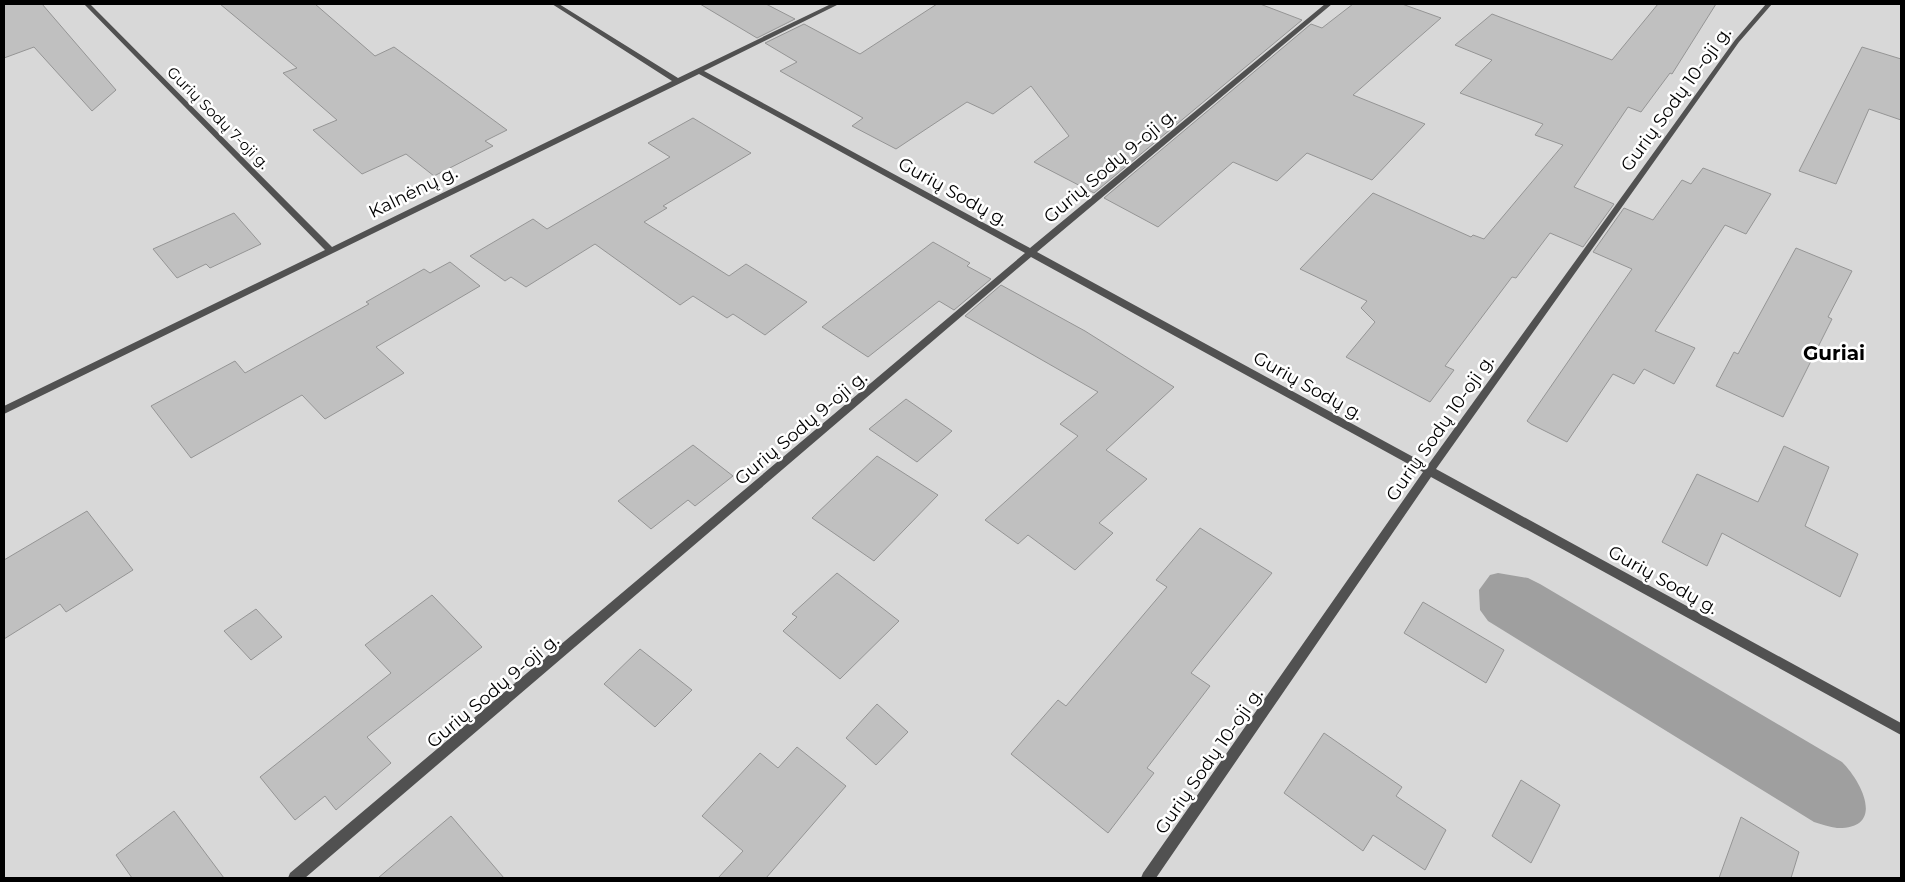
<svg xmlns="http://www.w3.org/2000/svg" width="1905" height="882" font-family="Montserrat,sans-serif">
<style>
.green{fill:#d8d8d8}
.water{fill:#9f9f9f}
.building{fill:#c0c0c0;stroke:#959595}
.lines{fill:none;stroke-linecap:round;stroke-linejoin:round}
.street{fill:#515151;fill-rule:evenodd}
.labels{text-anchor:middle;stroke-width:5;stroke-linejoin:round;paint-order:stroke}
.far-street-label{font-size:15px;fill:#000;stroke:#fff}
.street-label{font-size:18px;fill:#000;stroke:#fff}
.quarter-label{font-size:20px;font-weight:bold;fill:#000;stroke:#fff}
</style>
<rect width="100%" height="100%" fill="#fff"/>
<rect class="green" x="4" y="4" width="1897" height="874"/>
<path class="water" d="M1498 573 1528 578 1540 584 1842 762C1862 782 1886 829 1837 828 1830 827 1821 824 1814 822L1488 621 1480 610 1479 590 1490 575Z"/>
<g class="building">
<path d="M4 4H42L116 90 92 111 34 47 4 58Z"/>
<path d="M220 4H315L375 56 394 47 507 130 485 141 493 146 434 176 406 154 362 174 313 130 337 120 283 73 297 68Z"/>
<path d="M700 4H766L795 19 757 38Z"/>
<path d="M937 4H1260L1302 20 1094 193 1034 162 1069 136 1031 86 993 114 967 102 896 149 852 126 863 118 780 71 797 62 765 43 804 24 860 54Z"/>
<path d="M1353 4H1402L1441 18 1353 95 1425 124 1372 180 1307 153 1277 181 1233 162 1158 227 1104 198 1311 24 1322 28Z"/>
<path d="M1658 4H1716L1672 74 1670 73 1641 112 1628 107 1574 187 1614 204 1583 247 1550 233 1516 278 1512 277 1445 366 1454 370 1430 402 1346 357 1375 322 1361 308 1367 301 1300 269 1373 193 1471 237 1473 235 1484 239 1563 145 1535 135 1543 124 1460 93 1492 60 1455 45 1492 14 1612 60Z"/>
<path d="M1862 47 1901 59V120L1869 109 1836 184 1799 171Z"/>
<path d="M693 118 751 153 663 206 667 208 644 222 729 276 746 264 807 302 765 335 733 314 727 318 693 296 680 305 595 244 526 287 511 277 505 281 470 256 533 219 547 229 670 157 648 143Z"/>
<path d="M1703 168 1771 194 1746 234 1725 225 1655 331 1695 348 1674 384 1644 369 1634 384 1613 374 1567 442 1531 424 1527 421 1632 269 1593 252 1624 208 1653 220 1682 180 1691 184Z"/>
<path d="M234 213 261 244 210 268 206 264 177 278 153 249Z"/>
<path d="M933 242 970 263 967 266 991 279 954 310 939 301 868 357 822 327Z"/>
<path d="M1796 248 1852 271 1828 317 1832 319 1783 417 1716 386 1734 352 1738 354Z"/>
<path d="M450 262 480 286 376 347 404 373 325 419 302 395 191 458 151 406 235 361 245 373 369 304 366 302 424 269 430 273Z"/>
<path d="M1001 285 1085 331 1174 387 1106 450 1147 479 1099 523 1113 533 1075 570 1028 535 1018 544 985 520 1078 436 1060 424 1098 392 965 316Z"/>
<path d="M906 399 952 431 917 462 869 429Z"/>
<path d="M693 445 733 476 695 506 688 500 651 529 618 501Z"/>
<path d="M1784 446 1829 467 1805 526 1858 554 1840 597 1722 533 1707 566 1662 542 1697 474 1758 502Z"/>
<path d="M877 456 938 495 874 561 812 518Z"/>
<path d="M87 511 133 570 66 612 60 604 4 639V560Z"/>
<path d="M1200 528 1272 573 1191 673 1210 686 1147 768 1154 773 1108 833 1011 754 1058 700 1066 706 1167 587 1156 580Z"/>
<path d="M837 573 899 621 840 679 783 631 797 617 792 614Z"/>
<path d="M432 595 482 647 367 737 391 763 336 810 325 796 295 820 260 777 391 673 365 645Z"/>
<path d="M1423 602 1504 650 1486 683 1404 633Z"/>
<path d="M256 609 282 637 251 660 224 631Z"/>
<path d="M640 649 692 690 655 727 604 684Z"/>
<path d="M877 704 908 732 876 765 846 738Z"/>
<path d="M1324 733 1402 787 1396 796 1446 830 1425 870 1373 835 1363 851 1284 793Z"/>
<path d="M797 747 846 786 766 878H718L743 851 702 816 760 753 778 768Z"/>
<path d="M1521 780 1560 805 1531 863 1492 836Z"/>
<path d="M174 811 224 878H132L116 855Z"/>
<path d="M451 816 504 878H378Z"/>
<path d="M1741 817 1799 852 1791 878H1719Z"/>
</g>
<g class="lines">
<path class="street" d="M84 4H90L332 247 672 81 552 4H559L678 78 831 4H839L704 71 1030 248 1325 4H1332L1037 252 1428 465 1735 40 1766 4H1772L1739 42 1436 469 1901 723V735L1431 477 1156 878H1141L1143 873 1423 472 1031 257 305 878H288L290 873 1025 253 699 74 4 414V406L325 250Z"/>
</g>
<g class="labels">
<g class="far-street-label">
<text transform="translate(218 118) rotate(45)" y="5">Gurių Sodų 7-oji g.</text>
</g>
<g class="street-label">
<text transform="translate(1676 99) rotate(-54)" y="6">Gurių Sodų 10-oji g.</text>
<text transform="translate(1110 166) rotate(-40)" y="6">Gurių Sodų 9-oji g.</text>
<text transform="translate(413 192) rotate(-26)" y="6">Kalnėnų g.</text>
<text transform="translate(953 192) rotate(29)" y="6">Gurių Sodų g.</text>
<text transform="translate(1308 386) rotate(29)" y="6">Gurių Sodų g.</text>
<text transform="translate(801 428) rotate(-40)" y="6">Gurių Sodų 9-oji g.</text>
<text transform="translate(1440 428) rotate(-55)" y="6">Gurių Sodų 10-oji g.</text>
<text transform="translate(1663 580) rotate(29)" y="6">Gurių Sodų g.</text>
<text transform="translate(493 691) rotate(-40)" y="6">Gurių Sodų 9-oji g.</text>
<text transform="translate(1209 761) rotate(-55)" y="6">Gurių Sodų 10-oji g.</text>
</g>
<g class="quarter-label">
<text x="1834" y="360">Guriai</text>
</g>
</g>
<rect width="1905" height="882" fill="none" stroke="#000000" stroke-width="10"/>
</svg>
